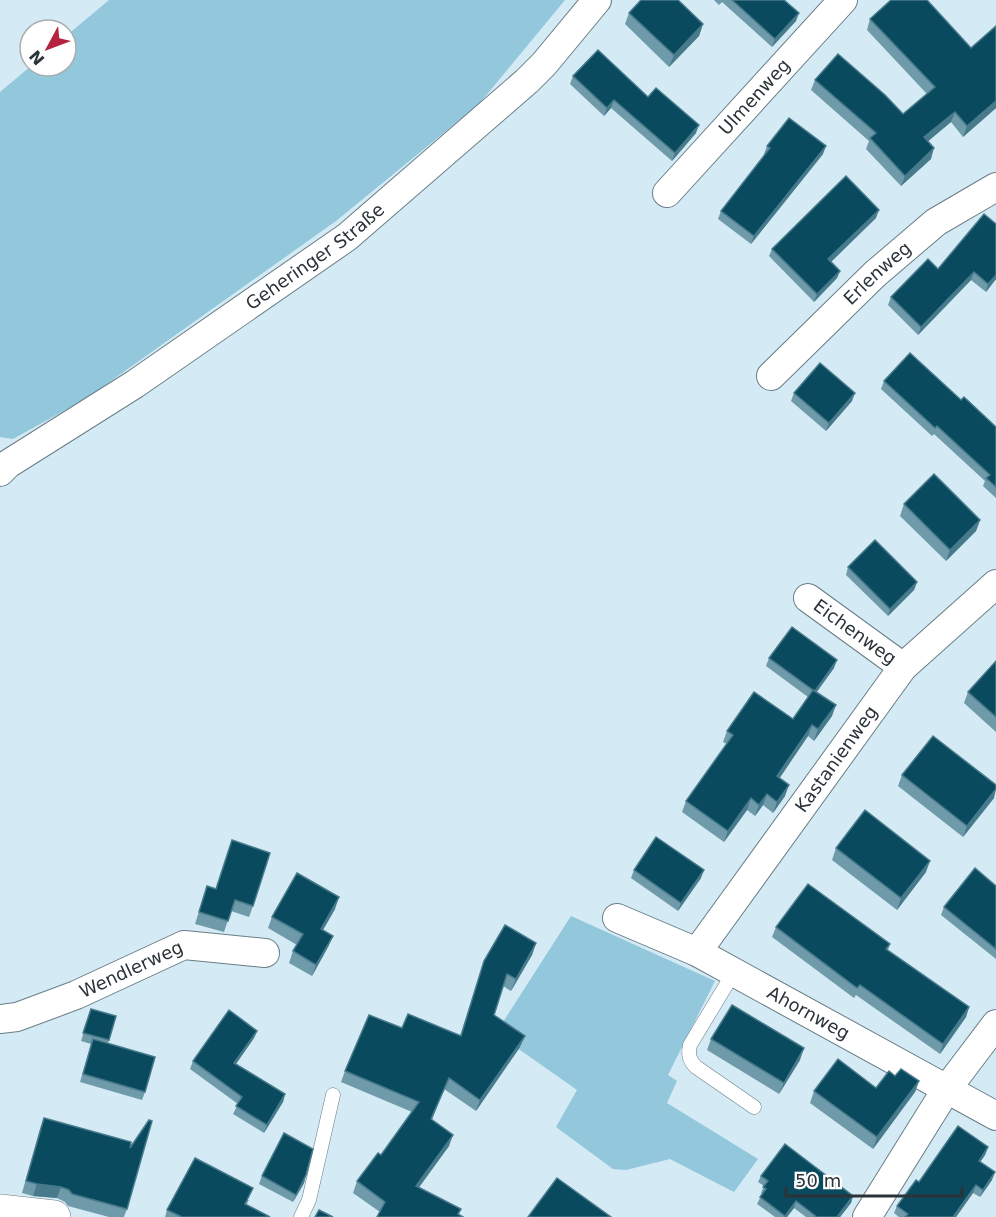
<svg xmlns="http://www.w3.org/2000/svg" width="996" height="1217" font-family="'DejaVu Sans',sans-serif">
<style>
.green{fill:#92c7dc}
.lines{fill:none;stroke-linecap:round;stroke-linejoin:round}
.lane-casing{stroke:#697e86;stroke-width:15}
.street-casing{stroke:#697e86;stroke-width:30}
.secondary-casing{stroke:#697e86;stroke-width:34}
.lane{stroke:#fff;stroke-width:14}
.street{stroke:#fff;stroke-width:28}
.secondary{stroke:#fff;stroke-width:33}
.wall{fill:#6f9aa9}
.shaded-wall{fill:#477a8b}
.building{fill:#0a4a5e;stroke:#477a8b;stroke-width:1.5}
.labels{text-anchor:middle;stroke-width:6;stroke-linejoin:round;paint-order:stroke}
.street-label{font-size:18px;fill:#2a3337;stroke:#fff}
</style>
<rect width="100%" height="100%" fill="#d4eaf4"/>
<g class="green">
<path d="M109 0H565L479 104 336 221 87 398 13 439 0 437V92L31 66H66V36Z"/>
<path d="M571 916 715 981 668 1075 677 1081 667 1103 758 1159 734 1192 670 1159 626 1170 613 1169 556 1127 577 1090 496 1033Z"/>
</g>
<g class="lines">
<g class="lane-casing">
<g id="lane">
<path d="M734 972 690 1045C688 1055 689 1060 696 1067L754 1107"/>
<path d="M301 1217 309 1200 333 1095"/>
</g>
</g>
<g class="street-casing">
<g id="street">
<path id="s1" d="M667 193 843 0"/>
<path id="s2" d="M771 376 875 274 936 222 996 187"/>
<path id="s3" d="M0 472 8 464 135 384 347 237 527 81 544 64 597 0"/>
<path id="s4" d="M808 598 903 667"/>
<path id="s5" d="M617 918 697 952 996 1116"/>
<path id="s6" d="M697 952 903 667 996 584"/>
<path id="s7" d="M0 1019 17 1017 76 995 184 945 265 953"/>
<path d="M867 1217 946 1090 996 1024"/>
</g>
</g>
<g class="secondary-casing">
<path id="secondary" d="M0 1211 54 1217"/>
</g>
<use href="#lane" class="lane"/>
<use href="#street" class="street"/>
<use href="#secondary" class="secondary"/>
</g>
<g class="wall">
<path d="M714 0H784L796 21 772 47 722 2 719 5Z"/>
<path d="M629 13 703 24 699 36 669 67 625 24Z"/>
<path d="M870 19 971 48 996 26V108L963 137 951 122 928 141 931 159 901 186 866 149 869 141 811 90 815 80 903 114 927 94 867 30Z"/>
<path d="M573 76 648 97 696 133 672 161 611 108 604 116 570 84Z"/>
<path d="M767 146 823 154 751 244 718 219 721 211 765 155 764 154Z"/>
<path d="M876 218 831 261 840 271 837 278 814 302 769 256 772 249Z"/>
<path d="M996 224V279L986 292 971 280 918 335 888 305 891 297 938 269Z"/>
<path d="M884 381 961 400 996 427V498L983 486 985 481 934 434 932 436 881 389Z"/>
<path d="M794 393 852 401 826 431 791 401Z"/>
<path d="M904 504 980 520 976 531 946 561 900 516Z"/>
<path d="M848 567 917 582 914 590 888 616 846 575Z"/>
<path d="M769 658 834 668 817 692 832 716 814 741 808 736 779 778 785 796 773 813 763 805 755 816 747 810 724 842 682 812 686 801 727 744 723 742 727 731 793 719 808 697 766 666Z"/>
<path d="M996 661V732L964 703 968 692Z"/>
<path d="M902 775 994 798 963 837 898 786Z"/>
<path d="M836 848 926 872 897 910 832 860Z"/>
<path d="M634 870 701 878 678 911 631 878Z"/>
<path d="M207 886 253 906 249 917 231 911 224 932 195 924Z"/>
<path d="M996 886V959L941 915 944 907Z"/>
<path d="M335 909 323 930 333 936 328 947 312 976 289 963 293 951 297 945 268 928 272 917Z"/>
<path d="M776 927 890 944 888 950 969 1007 966 1017 940 1054 856 995 854 998 772 937Z"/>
<path d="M536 943 532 955 511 991 503 986 494 1015 520 1047 476 1111 444 1089 432 1120 449 1146 419 1187 459 1215 380 1212 353 1193 357 1181 381 1155 412 1112 341 1082 345 1071 402 1028 460 1036 484 961Z"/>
<path d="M91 1009 116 1016 108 1043 145 1092 142 1100 80 1082 91 1044 81 1041Z"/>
<path d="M257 1031 254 1038 236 1064 285 1094 283 1102 264 1133 233 1114 238 1104 190 1069 193 1061Z"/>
<path d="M711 1039 800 1060 779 1094 707 1050Z"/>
<path d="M895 1076 919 1081 915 1092 873 1149 810 1103 814 1091 876 1088Z"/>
<path d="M44 1118 130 1148 127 1209 124 1217H109L68 1206 65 1202 57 1198 33 1196 22 1193 40 1129Z"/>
<path d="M988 1147 985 1155 980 1162 992 1180 980 1197 973 1193 956 1217H899L894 1213 897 1206 919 1182Z"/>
<path d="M306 1175 304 1183 293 1202 259 1184 262 1176Z"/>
<path d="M761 1176 853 1196 851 1203 840 1217H806L794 1208 787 1217H775L757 1204 762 1194 761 1193 764 1186 758 1182Z"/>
<path d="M249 1200 246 1205 270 1217H165L167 1210Z"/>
</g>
<g class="shaded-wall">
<path d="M799 13 796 21 772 47 775 39Z"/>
<path d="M703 24 699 36 669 67 674 55Z"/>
<path d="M614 100 611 108 604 116 607 108Z"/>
<path d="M996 101V108L963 137 967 126Z"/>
<path d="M955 112 951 122 920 148 924 137Z"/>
<path d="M699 125 696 133 672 161 675 153Z"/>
<path d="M826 146 823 154 751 244 754 236Z"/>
<path d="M934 148 931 159 901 186 905 176Z"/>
<path d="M879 210 876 218 826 267 828 259Z"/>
<path d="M840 271 837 278 814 302 817 294Z"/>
<path d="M974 272 971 280 918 335 921 327Z"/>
<path d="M996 275V279L986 292 988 284Z"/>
<path d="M855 393 852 401 826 431 829 423Z"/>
<path d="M980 520 976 531 946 561 950 550Z"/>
<path d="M917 582 914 590 888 616 890 609Z"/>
<path d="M837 660 834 668 811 699 814 691Z"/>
<path d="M836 705 832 716 814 741 818 729Z"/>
<path d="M812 725 808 736 773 788 777 776Z"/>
<path d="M789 785 785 796 773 813 777 802Z"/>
<path d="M996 789 994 798 963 837 967 826Z"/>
<path d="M767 794 763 805 755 816 759 805Z"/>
<path d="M751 798 747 810 724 842 728 831Z"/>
<path d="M930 861 926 872 897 910 901 898Z"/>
<path d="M704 870 701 878 678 911 681 903Z"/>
<path d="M339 897 335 909 317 940 321 929Z"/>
<path d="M333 936 328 947 312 976 316 965Z"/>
<path d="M536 943 532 955 511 991 516 979Z"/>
<path d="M969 1007 966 1017 940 1054 943 1044Z"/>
<path d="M257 1031 254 1038 231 1071 234 1063Z"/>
<path d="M525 1036 520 1047 476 1111 480 1100Z"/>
<path d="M804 1048 800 1060 779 1094 784 1083Z"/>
<path d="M919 1081 915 1092 873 1149 877 1137Z"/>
<path d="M285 1094 283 1102 264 1133 267 1125Z"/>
<path d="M453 1135 449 1146 412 1197 416 1186Z"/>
<path d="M988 1147 985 1155 976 1168 979 1161Z"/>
<path d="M995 1172 992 1180 980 1197 983 1190Z"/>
<path d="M306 1175 304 1183 293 1202 296 1195Z"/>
<path d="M37 1184 61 1187 57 1198 33 1196Z"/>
<path d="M976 1185 973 1193 956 1217H953Z"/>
<path d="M853 1196 851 1203 840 1217H837Z"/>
<path d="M796 1201 794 1208 787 1217H785Z"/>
</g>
<g class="building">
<path d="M641 0H678L703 24 674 55 629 13Z"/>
<path d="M732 0H784L799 13 775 39Z"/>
<path d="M891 0H927L971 48 996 26V101L967 126 955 112 924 137 934 148 905 176 870 138 876 133 815 80 838 54 885 95 903 114 935 87 870 19Z"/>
<path d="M598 50 648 97 656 88 699 125 675 153 614 100 607 108 573 76Z"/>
<path d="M789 118 826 146 754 236 721 211 770 148 767 146Z"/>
<path d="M846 176 879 210 828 259 840 271 817 294 772 249Z"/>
<path d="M984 214 996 224V275L988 284 974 272 921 327 891 297 928 259 938 269Z"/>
<path d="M910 353 961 400 964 397 996 427V487L986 478 990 475 937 426 935 428 884 381Z"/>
<path d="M820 363 855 393 829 423 794 393Z"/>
<path d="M934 474 980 520 950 550 904 504Z"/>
<path d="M875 540 917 582 890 609 848 567Z"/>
<path d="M792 627 837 660 815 691 813 690 769 658Z"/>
<path d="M996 661V717L968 692Z"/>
<path d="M813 690 836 705 818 729 812 725 777 776 789 785 777 802 767 794 759 805 751 798 728 831 686 801 733 735 727 731 754 692 793 719Z"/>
<path d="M933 736 996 785V789L967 826 902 775Z"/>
<path d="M865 810 930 861 901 898 836 848Z"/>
<path d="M656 837 704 870 681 903 634 870Z"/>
<path d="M232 840 270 853 253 906 235 900 228 921 199 912 207 886 216 889Z"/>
<path d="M975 868 996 886V949L944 907Z"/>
<path d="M297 873 339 897 321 929 333 936 316 965 293 951 303 934 272 917Z"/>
<path d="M808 884 890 944 886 949 969 1007 943 1044 860 985 857 988 776 927Z"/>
<path d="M505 925 536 943 516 979 507 974 494 1015 525 1036 480 1100 449 1078 431 1119 453 1135 416 1186 461 1209 458 1214 463 1217H377L385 1202 357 1181 378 1153 381 1155 419 1102 345 1071 369 1015 402 1028 408 1014 461 1036 484 961Z"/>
<path d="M732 1005 804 1048 784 1083 711 1039Z"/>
<path d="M91 1009 116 1016 109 1040 83 1033Z"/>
<path d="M229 1010 257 1031 234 1063 285 1094 267 1125 236 1106 242 1097 193 1061Z"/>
<path d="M93 1039 155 1057 145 1092 83 1074Z"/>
<path d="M838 1059 876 1088 889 1071 895 1076 901 1069 919 1081 877 1137 814 1091Z"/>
<path d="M44 1118 131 1142 130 1148 149 1120 152 1121 127 1209 72 1194 69 1190 61 1187 37 1184 26 1181Z"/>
<path d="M958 1126 988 1147 979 1161 995 1172 983 1190 976 1185 953 1217H905L908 1214 897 1206 916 1180 919 1182Z"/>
<path d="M284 1133 313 1149 306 1175 296 1195 262 1176Z"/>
<path d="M785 1144 853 1196 837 1217H817L796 1201 785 1216 760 1197 766 1189 763 1187 768 1181 761 1176Z"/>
<path d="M195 1158 253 1188 245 1204 270 1217H182L167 1210Z"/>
<path d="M557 1178 611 1217H528Z"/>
<path d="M319 1210 333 1217H315Z"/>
</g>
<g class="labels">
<g class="street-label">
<text dy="6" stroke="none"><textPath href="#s1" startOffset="130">Ulmenweg</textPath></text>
<text dy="6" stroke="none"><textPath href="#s3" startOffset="382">Geheringer Straße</textPath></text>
<text dy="6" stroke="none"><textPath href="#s2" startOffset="148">Erlenweg</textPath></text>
<text dy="6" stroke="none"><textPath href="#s4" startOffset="58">Eichenweg</textPath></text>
<text dy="6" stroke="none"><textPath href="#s6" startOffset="238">Kastanienweg</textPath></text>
<text dy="6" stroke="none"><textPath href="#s7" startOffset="141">Wendlerweg</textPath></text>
<text dy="6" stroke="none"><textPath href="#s5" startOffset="214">Ahornweg</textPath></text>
</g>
</g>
<g transform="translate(48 48) rotate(229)"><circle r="28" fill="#ffffff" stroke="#aaadaf" stroke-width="1.5"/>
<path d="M0-4.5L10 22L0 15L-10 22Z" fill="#b42141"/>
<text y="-9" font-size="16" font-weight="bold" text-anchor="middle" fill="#2a3337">N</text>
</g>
<path d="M786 1187v9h176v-9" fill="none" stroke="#2a3337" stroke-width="3"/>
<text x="795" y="1187" font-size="18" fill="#2a3337" stroke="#ffffff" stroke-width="4.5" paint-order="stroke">50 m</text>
</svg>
